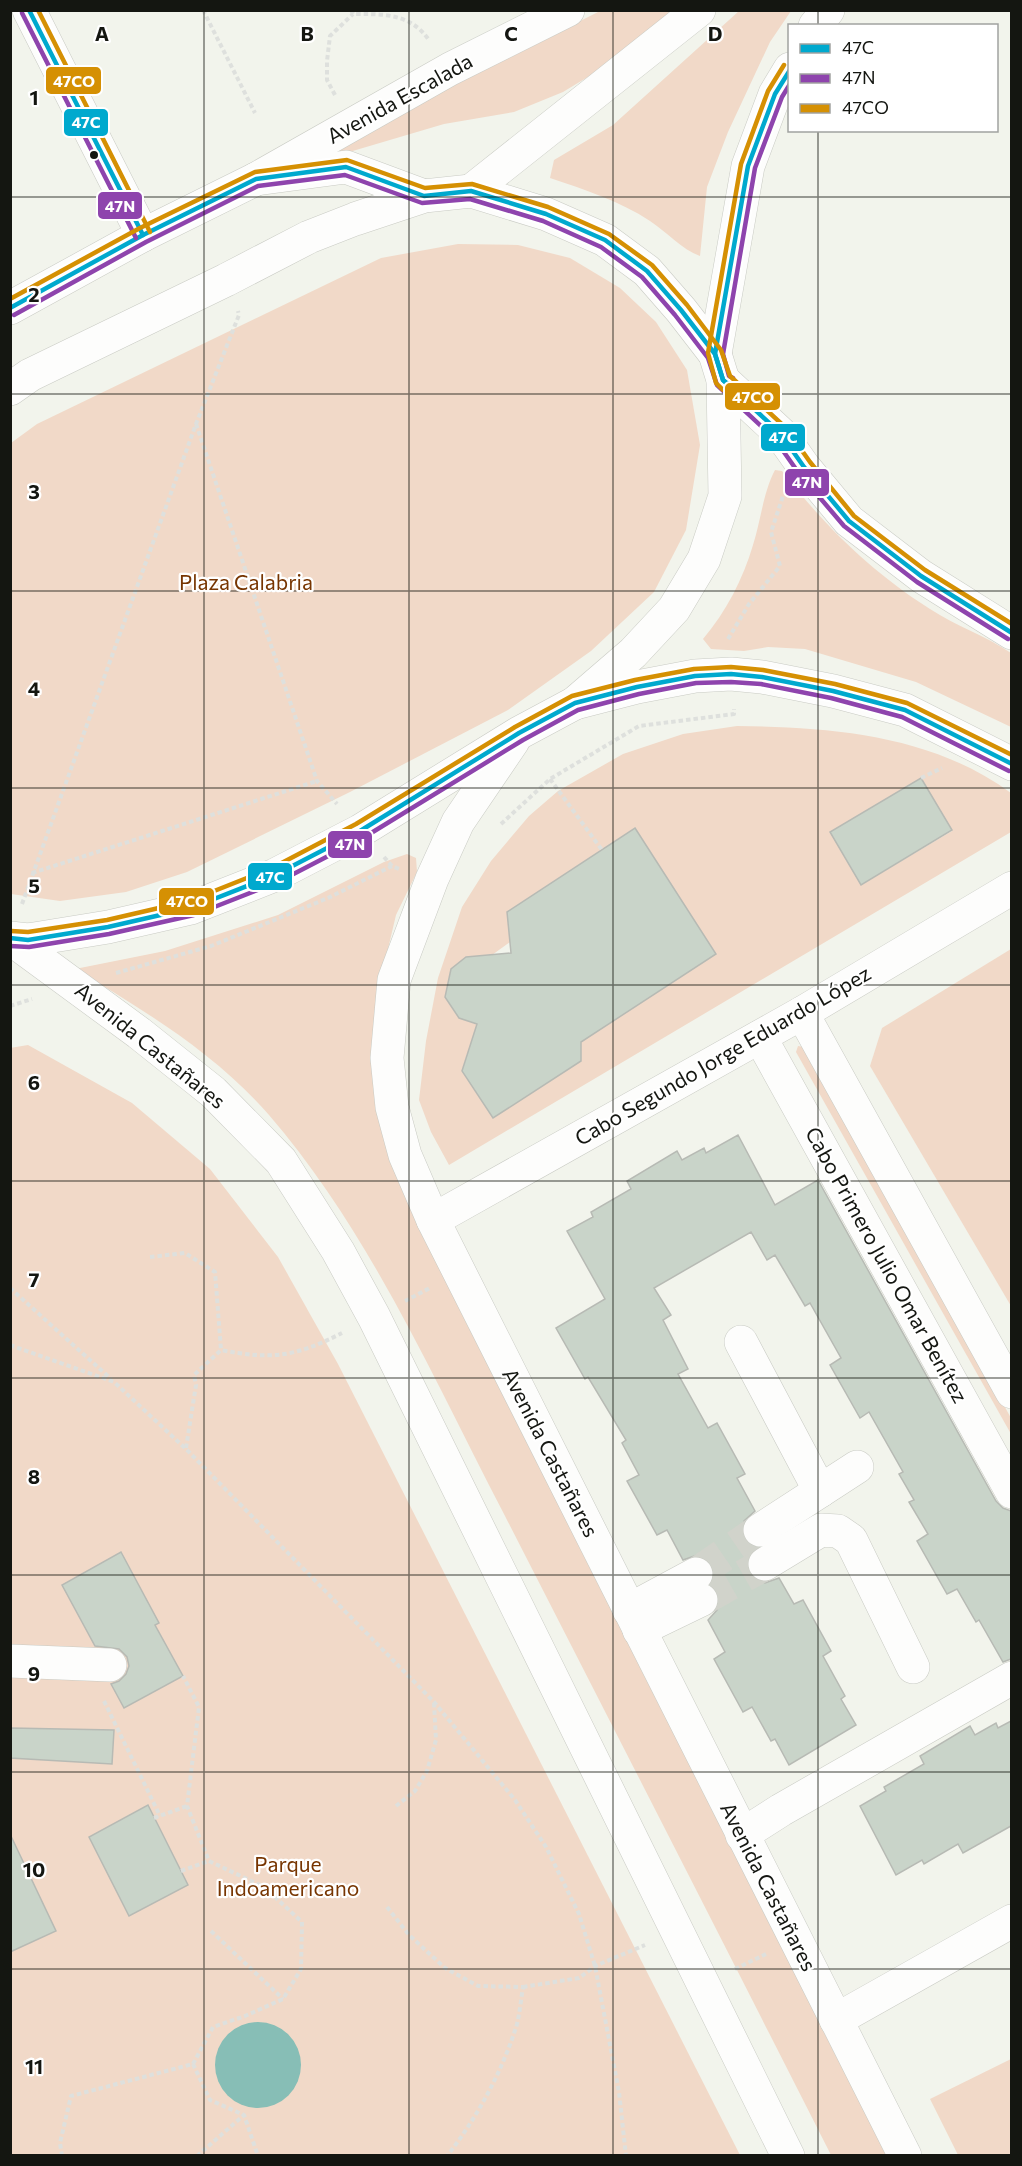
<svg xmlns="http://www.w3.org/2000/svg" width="1022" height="2166" font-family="Commissioner,sans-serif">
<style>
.green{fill:#f1d9c8;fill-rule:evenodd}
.water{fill:#87beb6}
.building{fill:#c9d4c9;stroke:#b7bab4;stroke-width:1.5}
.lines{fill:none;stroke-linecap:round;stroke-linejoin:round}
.minor-tunnel{stroke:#d1d3cb;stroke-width:33;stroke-dasharray:33 16;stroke-linecap:butt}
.minor-casing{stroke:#c9cbc4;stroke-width:34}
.major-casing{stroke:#c9cbc4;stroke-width:34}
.path{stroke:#dee0dd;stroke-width:4;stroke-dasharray:4.5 3;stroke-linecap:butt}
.minor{stroke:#fdfdfc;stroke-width:33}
.major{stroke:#fdfdfc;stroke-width:33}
.bus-1-casing{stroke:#fff;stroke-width:9}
.bus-2-casing{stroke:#fff;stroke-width:9}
.bus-3-casing{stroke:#fff;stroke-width:9}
.bus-1{stroke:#00a9ce;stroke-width:4.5}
.bus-2{stroke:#8e44ad;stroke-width:4.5}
.bus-3{stroke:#d59003;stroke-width:4.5}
.grid{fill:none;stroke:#141611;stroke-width:1.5;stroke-opacity:0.55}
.bus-dot{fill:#141611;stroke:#fff;stroke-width:2}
.labels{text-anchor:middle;stroke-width:4.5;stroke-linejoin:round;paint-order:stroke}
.street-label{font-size:21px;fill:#141611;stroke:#fff}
.park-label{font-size:21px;fill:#773501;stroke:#fff}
.grid-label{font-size:20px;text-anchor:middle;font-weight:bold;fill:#141611;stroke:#fff;stroke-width:4.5;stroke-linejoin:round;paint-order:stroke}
.line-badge{stroke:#fff;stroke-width:2}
.badge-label{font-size:16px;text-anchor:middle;font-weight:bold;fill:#fff}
</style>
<rect width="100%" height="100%" fill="#f2f4ec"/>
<g class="green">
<path d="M600 11H670L634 49 563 92 514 112 444 124 329 158 317 154Z"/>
<path d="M739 11H791L770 42 728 132 707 187 700 256C681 249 667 232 650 221 620 201 583 189 550 178L554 160 613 125Z"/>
<path d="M458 244 518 245 570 258 620 288 656 322 687 370 700 445 686 530 654 592 591 651 508 710 350 792 187 872 126 892 60 901 11 894V443L37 424 381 258Z"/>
<path d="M775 470 782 471C826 527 869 570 930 609 956 626 986 636 1011 653V727L916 682 805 649 768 647 744 651 711 649 703 639C726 612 743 579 753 545 761 520 763 493 775 470Z"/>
<path d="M737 726C832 727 932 735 1011 793V832L449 1165 431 1132 419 1100 426 1041 438 978 462 907 491 861 529 816 558 791 623 754 683 734ZM921 778 952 831 861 885 830 832ZM635 828 716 954 581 1042V1061L493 1118 462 1071 467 1054 548 1003 485 1027 459 1018 445 997 451 969 466 957 492 955 510 942 507 912Z"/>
<path d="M407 854 416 858 417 872 396 915 383 970 377 1112 891 2155H831C723 1942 614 1729 505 1516 434 1380 370 1232 269 1115 215 1053 145 1011 75 969L165 951 278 915 384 862Z"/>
<path d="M1011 949V1306L870 1066 882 1028Z"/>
<path d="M28 1045 132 1103 210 1169 278 1257 338 1364 740 2155 11 2156 10 1048Z"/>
<path d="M798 1046 804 1047 1011 1418V1434L796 1052Z"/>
<path d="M1011 2059V2155H958L930 2099Z"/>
</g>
<circle class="water" cx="258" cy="2065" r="43"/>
<g class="building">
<path d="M921 778 952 830 861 885 830 832Z"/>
<path d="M635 828 716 954 581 1042V1061L493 1118 462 1071 477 1024 459 1018 445 997 451 969 466 957 511 953 507 912Z"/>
<path d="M738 1135 775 1205 818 1180 996 1501 1003 1508 1011 1511V1659L1003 1662 979 1620 976 1622 957 1589 947 1594 917 1541 928 1534 909 1502 914 1500 899 1474 903 1472 869 1412 860 1418 830 1365 841 1358 810 1303 805 1306 775 1255 767 1260 751 1232 654 1288 671 1315 663 1320 688 1369 678 1374 708 1428 717 1423 745 1474 737 1478 755 1511 744 1521 741 1530 745 1541 756 1548 748 1556 746 1565 749 1573 756 1580 765 1583 779 1578 794 1604 803 1600 831 1651 823 1656 845 1696 841 1699 856 1725 789 1765 775 1739 771 1741 752 1707 743 1712 714 1659 725 1652 708 1620 717 1610 720 1602 718 1592 711 1584 715 1575 713 1566 706 1558 697 1555 683 1560 667 1530 657 1535 627 1481 639 1475 622 1443 626 1440 588 1377 585 1379 556 1328 605 1299 567 1231 593 1217 591 1212 631 1189 627 1181 677 1151 682 1160 704 1148 706 1153Z"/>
<path d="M121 1552 159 1623 155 1625 183 1676 124 1708 111 1684 119 1681 126 1674 129 1666 127 1657 119 1649 95 1646 62 1585Z"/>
<path d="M1011 1721V1826L963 1853 958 1844 924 1864 922 1860 896 1875 860 1806 886 1791 884 1787 924 1764 920 1756 970 1726 975 1735 996 1723 998 1728Z"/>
<path d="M10 1728 114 1730 112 1764 10 1758Z"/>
<path d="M148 1805 188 1885 129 1916 89 1837Z"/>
<path d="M10 1834 56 1931 10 1952Z"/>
</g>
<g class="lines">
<g class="minor-tunnel">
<path d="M696 1574 760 1530"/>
<path d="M701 1600 765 1564"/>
</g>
<g class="minor-casing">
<g id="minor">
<path d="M29 10 143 235"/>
<path d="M10 308 143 235 256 179 450 69 568 10"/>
<path d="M723 380 780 433 804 467 849 521 921 576 1012 633"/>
<path d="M575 703 637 687 695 676 731 674 762 677 833 691 905 710 1012 764"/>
<path d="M802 1013 1012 1392"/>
<path d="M760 1037 1012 1492"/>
<path d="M433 1220 802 1013 1012 888"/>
<path d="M741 1342 820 1491"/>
<path d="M760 1530 857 1467"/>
<path d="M765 1564 821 1530 838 1531 851 1540 913 1667"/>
<path d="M629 1610 696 1574"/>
<path d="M639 1630 701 1600"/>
<path d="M10 1661 110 1665"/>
<path d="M742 1835 781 1810 1012 1678"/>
<path d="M836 2020 1012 1921"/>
</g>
</g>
<g class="major-casing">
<g id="major">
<path d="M815 26 828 10"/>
<path d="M256 179 346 167 424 196"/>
<path d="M471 191 699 10"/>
<path d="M715 354 748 166 775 94 790 69"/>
<path d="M10 389 30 375 226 280 309 237 355 219 424 196 471 191 546 214 605 240 647 271 681 310 715 354 723 380 725 496 704 559 674 609 633 653 575 703 519 733 360 831 275 875 191 908 108 927 28 940 10 938"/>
<path d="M513 741 458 822 432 879 394 980 387 1058 392 1107 405 1155 433 1220 905 2156"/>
<path d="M11 939 139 1033 213 1092 281 1161 338 1251 374 1317 788 2156"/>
</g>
</g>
<g class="path">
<path d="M203 10 255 113"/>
<path d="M351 10 353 14C383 14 410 13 429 40"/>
<path d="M335 95 327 80V61L330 36 353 14"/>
<path d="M196 424 317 781 337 804"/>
<path d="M728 639 749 604 780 566 771 532 783 496"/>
<path d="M921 778 942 768"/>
<path d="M550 779 602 850"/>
<path d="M501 824 550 779 639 726 734 714V709"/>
<path d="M384 857 392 866 399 869"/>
<path d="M32 873 317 781"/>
<path d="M22 904 196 424 239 315 238 311"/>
<path d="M116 973 211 946 328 898 392 866"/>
<path d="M10 1006 32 999"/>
<path d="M150 1257 185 1253 215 1272 221 1350"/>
<path d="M10 1288 111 1379"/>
<path d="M405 1301 430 1288"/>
<path d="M10 1345 114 1382 186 1449 434 1702 515 1800 546 1847 579 1914 595 1966 619 2092 626 2156"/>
<path d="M186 1448 196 1385 194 1375 221 1350C272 1360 295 1357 342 1333"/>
<path d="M104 1701 160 1816"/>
<path d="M396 1806 415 1791 427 1771 436 1740 434 1703"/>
<path d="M154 1818 187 1806"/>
<path d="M181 1871 209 1861"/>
<path d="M387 1907 409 1935 445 1968 478 1986 523 1987C521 1999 520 2012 517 2024 503 2070 477 2118 447 2156"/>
<path d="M211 1931 283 1999"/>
<path d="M735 1969 766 1954"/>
<path d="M523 1987 579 1978 595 1966 645 1945"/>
<path d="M193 2064 210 2100 244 2115 257 2153 256 2156"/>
<path d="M62 2156 60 2143 71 2096 193 2064 213 2027 245 2016 283 1999 301 1969 302 1922 264 1887 209 1861 187 1806 199 1707 183 1676"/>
<path d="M197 2156 244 2115"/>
</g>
<use href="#minor" class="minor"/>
<use href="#major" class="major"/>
<g class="bus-1-casing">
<g id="bus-1">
<path d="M29 10 143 235"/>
<path d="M10 308 143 235 256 179 346 167 424 196 471 191 546 214 605 240 647 271 681 310 715 354 723 380 780 433 804 467 849 521 921 576 1012 633"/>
<path d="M728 384 723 380 715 354 748 166 775 94 790 70"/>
<path d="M10 938 28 940 108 927 191 908 275 875 360 831 519 733 575 703 637 687 695 676 731 674 762 677 833 691 905 710 1012 764"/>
</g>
</g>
<g class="bus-2-casing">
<g id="bus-2">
<path d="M22 13 136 238"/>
<path d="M14 315 146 242 258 186 345 175 422 203 470 199 543 221 601 247 642 277 675 315 708 358 717 385 774 438 798 472 844 526 917 582 1008 639"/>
<path d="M733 378 729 376 723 354 755 168 782 97 790 84"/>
<path d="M10 946 29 947 109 934 194 915 278 882 363 838 523 740 578 710 639 694 696 683 731 682 761 684 831 698 902 717 1009 771"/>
</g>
</g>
<g class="bus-3-casing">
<g id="bus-3">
<path d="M38 10 150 232"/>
<path d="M10 299 140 228 255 172 347 160 425 188 472 184 548 207 609 234 652 265 687 305 721 350 730 376 786 428 810 462 854 516 925 570 1012 624"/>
<path d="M723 390 716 383 708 353 741 164 768 91 784 65"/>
<path d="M11 931 28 932 107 920 189 901 272 868 356 824 515 727 572 696 635 680 694 669 731 667 763 670 835 684 907 703 1012 755"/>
</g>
</g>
<use href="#bus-1" class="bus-1"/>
<use href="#bus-2" class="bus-2"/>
<use href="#bus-3" class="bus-3"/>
</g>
<path class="grid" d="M204 10V2156M409 10V2156M613 10V2156M818 10V26M818 130V2156M10 197H1012M10 394H1012M10 591H1012M10 788H1012M10 985H1012M10 1181H1012M10 1378H1012M10 1575H1012M10 1772H1012M10 1969H1012"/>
<circle class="bus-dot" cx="94" cy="155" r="5"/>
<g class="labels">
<g class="street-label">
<text transform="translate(400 99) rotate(-29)" y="7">Avenida Escalada</text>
<text transform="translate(150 1046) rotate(39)" y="7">Avenida Castañares</text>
<text transform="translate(723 1056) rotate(-30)" y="7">Cabo Segundo Jorge Eduardo López</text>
<text transform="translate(886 1265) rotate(61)" y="7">Cabo Primero Julio Omar Benítez</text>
<text transform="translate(550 1453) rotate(63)" y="7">Avenida Castañares</text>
<text transform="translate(768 1887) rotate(63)" y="7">Avenida Castañares</text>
</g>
<g class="park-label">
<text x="246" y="590">Plaza Calabria</text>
<text x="288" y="1872">Parque<tspan x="288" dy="24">Indoamericano</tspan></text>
</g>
</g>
<g class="grid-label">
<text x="102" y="41">A</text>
<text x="307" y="41">B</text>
<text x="511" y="41">C</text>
<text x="715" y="41">D</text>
<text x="34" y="105">1</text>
<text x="34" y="302">2</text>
<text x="34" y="499">3</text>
<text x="34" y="696">4</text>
<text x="34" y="893">5</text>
<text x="34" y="1090">6</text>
<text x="34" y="1287">7</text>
<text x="34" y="1484">8</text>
<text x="34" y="1681">9</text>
<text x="34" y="1877">10</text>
<text x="34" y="2074">11</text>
</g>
<g class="line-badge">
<rect x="45" y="66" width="57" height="29" rx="6" fill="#d59003"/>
<rect x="63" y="108" width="46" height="29" rx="6" fill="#00a9ce"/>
<rect x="97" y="191" width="46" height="29" rx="6" fill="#8e44ad"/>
<rect x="724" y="382" width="57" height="29" rx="6" fill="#d59003"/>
<rect x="760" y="423" width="46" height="29" rx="6" fill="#00a9ce"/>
<rect x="784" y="468" width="46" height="29" rx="6" fill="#8e44ad"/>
<rect x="327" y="830" width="46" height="29" rx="6" fill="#8e44ad"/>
<rect x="247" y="862" width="46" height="29" rx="6" fill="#00a9ce"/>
<rect x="158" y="887" width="57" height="29" rx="6" fill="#d59003"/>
</g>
<g class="badge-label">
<text x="74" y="87">47CO</text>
<text x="86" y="128">47C</text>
<text x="120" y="212">47N</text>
<text x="753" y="403">47CO</text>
<text x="783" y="443">47C</text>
<text x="807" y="488">47N</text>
<text x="350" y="850">47N</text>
<text x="270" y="883">47C</text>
<text x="187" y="907">47CO</text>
</g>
<rect width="1022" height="2166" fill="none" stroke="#141611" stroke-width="24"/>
<rect x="788" y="24" width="210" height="108" fill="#ffffff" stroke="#a1a2a0" stroke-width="1.5"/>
<rect x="800" y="44" width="30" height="9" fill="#00a9ce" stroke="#a1a2a0" stroke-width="1.5"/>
<text x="842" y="54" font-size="18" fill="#141611">47C</text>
<rect x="800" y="74" width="30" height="9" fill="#8e44ad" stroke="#a1a2a0" stroke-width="1.5"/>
<text x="842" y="84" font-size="18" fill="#141611">47N</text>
<rect x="800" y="104" width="30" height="9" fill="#d59003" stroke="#a1a2a0" stroke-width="1.5"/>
<text x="842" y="114" font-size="18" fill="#141611">47CO</text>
</svg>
